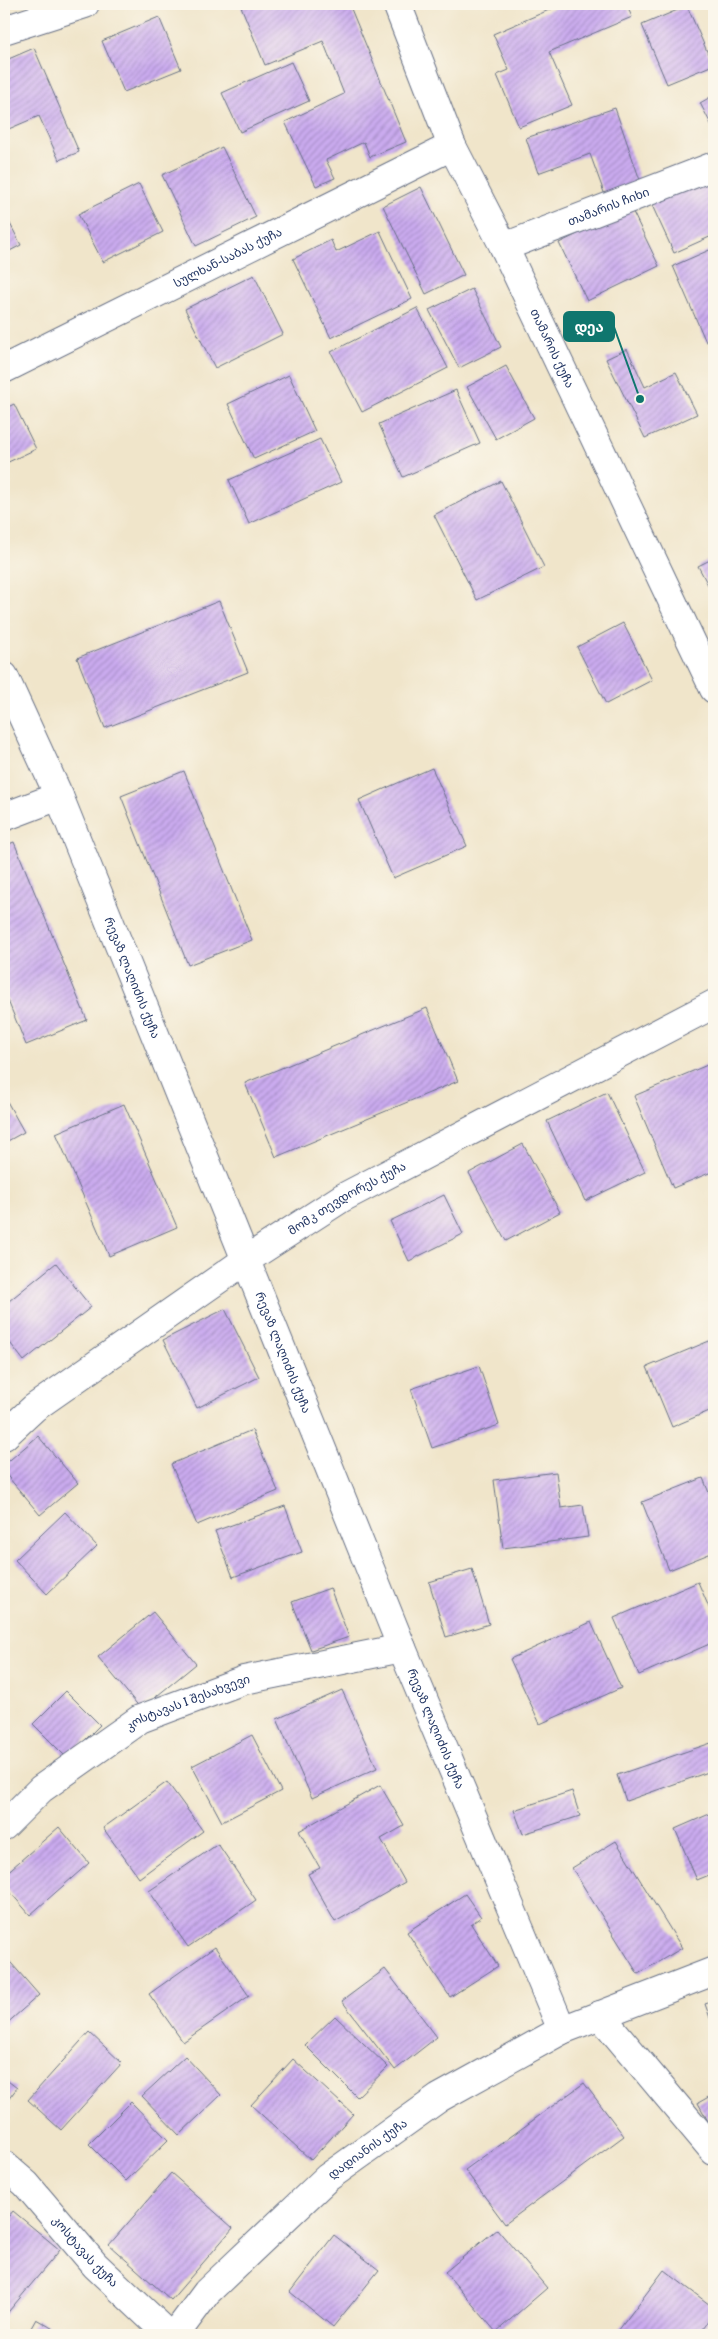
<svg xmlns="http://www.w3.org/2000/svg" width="718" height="2339" font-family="'Balsamiq Sans','Noto Sans Georgian',sans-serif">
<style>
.building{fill:url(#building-hatch)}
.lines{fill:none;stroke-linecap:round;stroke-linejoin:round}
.street-casing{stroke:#666f84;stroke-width:30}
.primary-casing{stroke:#666f84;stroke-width:30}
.street{stroke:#fff;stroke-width:28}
.primary{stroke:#fff;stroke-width:28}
.labels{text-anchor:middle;stroke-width:4;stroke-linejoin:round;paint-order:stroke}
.street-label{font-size:12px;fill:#1b2f5e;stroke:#fbf7ec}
.leader{fill:none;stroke:#0f766e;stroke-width:2}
.callout-dot{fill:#0f766e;stroke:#fbf7ec;stroke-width:2}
.callout{fill:#0f766e;stroke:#0f766e;stroke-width:2}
.callout-label{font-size:14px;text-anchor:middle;font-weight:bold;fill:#fff}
</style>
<defs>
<pattern id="building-hatch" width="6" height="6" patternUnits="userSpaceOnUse" patternTransform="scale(1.25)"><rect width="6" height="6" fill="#cbabef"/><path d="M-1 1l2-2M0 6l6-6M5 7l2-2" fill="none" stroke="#a48cc5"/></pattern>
</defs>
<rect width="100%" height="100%" fill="#fbf7ec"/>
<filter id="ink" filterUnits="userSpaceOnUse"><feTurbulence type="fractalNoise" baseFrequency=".02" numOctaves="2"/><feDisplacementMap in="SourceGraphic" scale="10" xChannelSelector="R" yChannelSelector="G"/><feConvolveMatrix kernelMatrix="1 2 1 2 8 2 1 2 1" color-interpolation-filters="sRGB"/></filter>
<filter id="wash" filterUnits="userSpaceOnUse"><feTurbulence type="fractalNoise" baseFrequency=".0096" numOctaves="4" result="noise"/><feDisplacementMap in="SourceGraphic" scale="20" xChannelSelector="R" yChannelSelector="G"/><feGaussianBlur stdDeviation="1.12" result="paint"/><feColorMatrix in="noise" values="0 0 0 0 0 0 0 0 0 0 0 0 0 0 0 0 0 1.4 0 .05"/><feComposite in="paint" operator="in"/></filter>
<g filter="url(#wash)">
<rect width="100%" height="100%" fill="#f0e5ca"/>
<g id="blocks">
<g class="building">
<path d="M240 4H349L406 142 370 157 364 142 326 160 335 178 316 186 285 122 344 94 323 41 265 65Z"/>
<path d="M563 4H626L632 17 549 52 572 105 519 127 497 75 509 70 493 34Z"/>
<path d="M687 6 713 65 667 84 642 25Z"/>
<path d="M159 17 181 69 124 92 102 41Z"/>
<path d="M34 48 79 152 59 160 39 116 4 131V61Z"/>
<path d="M291 62 309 101 240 132 222 93Z"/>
<path d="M714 95V130L700 103Z"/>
<path d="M615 108 642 186 606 198 590 154 538 173 526 138Z"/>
<path d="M222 147 256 217 196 246 162 175Z"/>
<path d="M707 176 714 192V235L674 253 650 201Z"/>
<path d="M139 184 163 232 103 262 78 214Z"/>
<path d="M421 187 464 275 426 294 383 206Z"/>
<path d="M631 208 659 266 587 301 559 243Z"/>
<path d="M4 212 21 245 4 254Z"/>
<path d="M380 231 412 299 331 338 293 259 331 240 336 252Z"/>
<path d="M714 248V338L706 342 673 266Z"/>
<path d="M254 275 283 334 215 368 185 309Z"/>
<path d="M472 289 501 347 459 368 429 310Z"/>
<path d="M417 308 448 368 362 412 331 352Z"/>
<path d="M627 349 645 387 676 372 697 414 645 438 606 359Z"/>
<path d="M506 366 534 418 496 439 467 387Z"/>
<path d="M289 375 315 431 254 459 228 404Z"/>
<path d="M456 390 480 443 403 477 379 424Z"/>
<path d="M14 404 36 449 4 464V409Z"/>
<path d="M320 439 341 482 249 524 229 480Z"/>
<path d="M501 481 544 567 477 600 434 515Z"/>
<path d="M714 558V596L698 566Z"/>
<path d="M219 601 248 672 105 728 77 658Z"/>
<path d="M623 623 652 680 606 704 577 647Z"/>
<path d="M432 768 467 846 393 878 359 800Z"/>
<path d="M184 771 252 940 188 965 121 796Z"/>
<path d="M14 842 87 1020 26 1045 4 991V846Z"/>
<path d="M427 1008 458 1081 276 1157 245 1083Z"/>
<path d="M712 1063 714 1068V1171L673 1188 634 1096Z"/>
<path d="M607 1092 645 1172 585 1201 547 1121Z"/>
<path d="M4 1096 24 1132 4 1143Z"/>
<path d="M124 1104 177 1227 109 1256 56 1133Z"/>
<path d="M523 1144 560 1212 506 1241 469 1173Z"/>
<path d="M444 1195 463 1234 409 1261 390 1221Z"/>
<path d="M56 1263 91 1307 24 1361 4 1335V1305Z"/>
<path d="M225 1309 259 1377 197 1408 163 1340Z"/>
<path d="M714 1339V1409L672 1427 647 1367Z"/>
<path d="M479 1366 499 1425 432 1448 411 1389Z"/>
<path d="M252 1430 278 1491 197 1525 171 1464Z"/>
<path d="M38 1436 78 1483 40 1515 4 1472V1465Z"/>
<path d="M556 1472 561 1508 583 1505 588 1537 503 1548 494 1480Z"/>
<path d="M703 1478 714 1505V1552L669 1570 642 1502Z"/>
<path d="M285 1506 302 1552 233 1577 215 1531Z"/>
<path d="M65 1512 97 1546 47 1594 15 1560Z"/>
<path d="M472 1569 489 1624 446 1637 429 1582Z"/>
<path d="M698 1582 714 1619V1642L639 1675 614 1618Z"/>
<path d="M330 1588 349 1637 311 1650 292 1602Z"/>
<path d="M153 1612 196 1664 141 1709 98 1657Z"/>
<path d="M591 1622 621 1688 540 1724 510 1659Z"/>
<path d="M342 1690 377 1768 312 1798 277 1719Z"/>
<path d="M66 1691 100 1725 67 1758 33 1724Z"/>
<path d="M252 1735 281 1791 222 1822 192 1766Z"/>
<path d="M714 1742V1770L626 1801 617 1775Z"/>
<path d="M167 1782 203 1831 139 1878 103 1828Z"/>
<path d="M380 1785 404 1826 381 1839 405 1882 335 1922 308 1874 320 1868 299 1831Z"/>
<path d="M572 1791 580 1816 523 1834 514 1810Z"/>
<path d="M714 1812V1873L697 1880 675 1829Z"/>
<path d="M59 1827 89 1863 30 1915 4 1885V1875Z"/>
<path d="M616 1841 682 1948 638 1974 572 1868Z"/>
<path d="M218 1844 256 1900 188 1947 149 1891Z"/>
<path d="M465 1894 481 1917 471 1924 498 1966 450 1997 407 1932Z"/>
<path d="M215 1947 249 1996 183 2042 149 1994Z"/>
<path d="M4 1955 39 1995 4 2026Z"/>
<path d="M385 1969 437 2037 395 2070 342 2001Z"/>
<path d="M714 2001V2029L705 2004Z"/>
<path d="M335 2016 388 2067 357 2097 305 2045Z"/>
<path d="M89 2032 122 2063 61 2130 28 2100Z"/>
<path d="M185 2056 221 2095 179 2135 142 2096Z"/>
<path d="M293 2059 353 2114 311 2160 251 2105Z"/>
<path d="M4 2078 17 2088 4 2105Z"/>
<path d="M584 2083 624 2136 505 2224 465 2170Z"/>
<path d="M714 2094V2132L698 2103Z"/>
<path d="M131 2102 168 2140 126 2181 89 2144Z"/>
<path d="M171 2173 233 2228 171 2300 109 2245Z"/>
<path d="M13 2211 60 2250 4 2317V2222Z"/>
<path d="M497 2229 547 2288 496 2332 445 2272Z"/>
<path d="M334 2235 379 2270 333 2327 290 2292Z"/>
<path d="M664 2270 714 2308V2313L698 2335H615Z"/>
<path d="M36 2319 64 2335H27Z"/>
</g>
</g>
</g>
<g filter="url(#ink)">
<use href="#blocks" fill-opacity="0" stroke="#666f84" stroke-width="1"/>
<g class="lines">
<g class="street-casing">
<g id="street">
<path d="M4 30 85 4"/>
<path id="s1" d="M504 247 714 166"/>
<path id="s2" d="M4 369 452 146"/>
<path id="s3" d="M4 676 59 796 402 1648 562 2030"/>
<path d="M4 817 59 796"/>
<path id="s4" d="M4 1436 34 1408 246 1260 342 1198 714 1004"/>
<path id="s5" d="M4 1826 41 1789 140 1719 244 1680 402 1648"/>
<path d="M600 2015 714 2151"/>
<path id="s6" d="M4 2165 26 2184 95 2265 169 2335"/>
<path id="s7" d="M175 2335 207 2292 327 2178 439 2098 562 2030 714 1971"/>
</g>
</g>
<g class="primary-casing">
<g id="primary">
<path id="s8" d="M397 4 452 146 504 247 714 689"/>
</g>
</g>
<use href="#street" class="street"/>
<use href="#primary" class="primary"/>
</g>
</g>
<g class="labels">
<g class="street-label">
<text dy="4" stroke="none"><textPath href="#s1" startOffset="112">თამარის ჩიხი</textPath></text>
<text dy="4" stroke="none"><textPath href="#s2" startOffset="250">სულხან-საბას ქუჩა</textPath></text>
<text dy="4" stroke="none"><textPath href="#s8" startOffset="378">თამარის ქუჩა</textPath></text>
<text dy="4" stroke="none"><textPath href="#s3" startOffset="328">რევაზ ლაღიძის ქუჩა</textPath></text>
<text dy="4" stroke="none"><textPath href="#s4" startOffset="418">მომკ თევდორეს ქუჩა</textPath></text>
<text dy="4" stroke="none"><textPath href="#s3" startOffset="732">რევაზ ლაღიძის ქუჩა</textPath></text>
<text dy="4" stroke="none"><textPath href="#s5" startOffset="224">კოსტავას I შესახვევი</textPath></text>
<text dy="4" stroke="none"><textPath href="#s3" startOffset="1138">რევაზ ლაღიძის ქუჩა</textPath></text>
<text dy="4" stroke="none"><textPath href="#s7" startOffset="269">დადიანის ქუჩა</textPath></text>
<text dy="4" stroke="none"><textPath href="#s6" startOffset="119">კოსტავას ქუჩა</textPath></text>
</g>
</g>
<path class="leader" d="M640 399L614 327"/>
<circle class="callout-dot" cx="640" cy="399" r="5"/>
<rect class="callout" x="564" y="312" width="50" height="29" rx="5"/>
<g class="callout-label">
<text x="589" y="332">დეა</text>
</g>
<rect width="718" height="2339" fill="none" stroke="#fbf7ec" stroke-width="20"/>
</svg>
